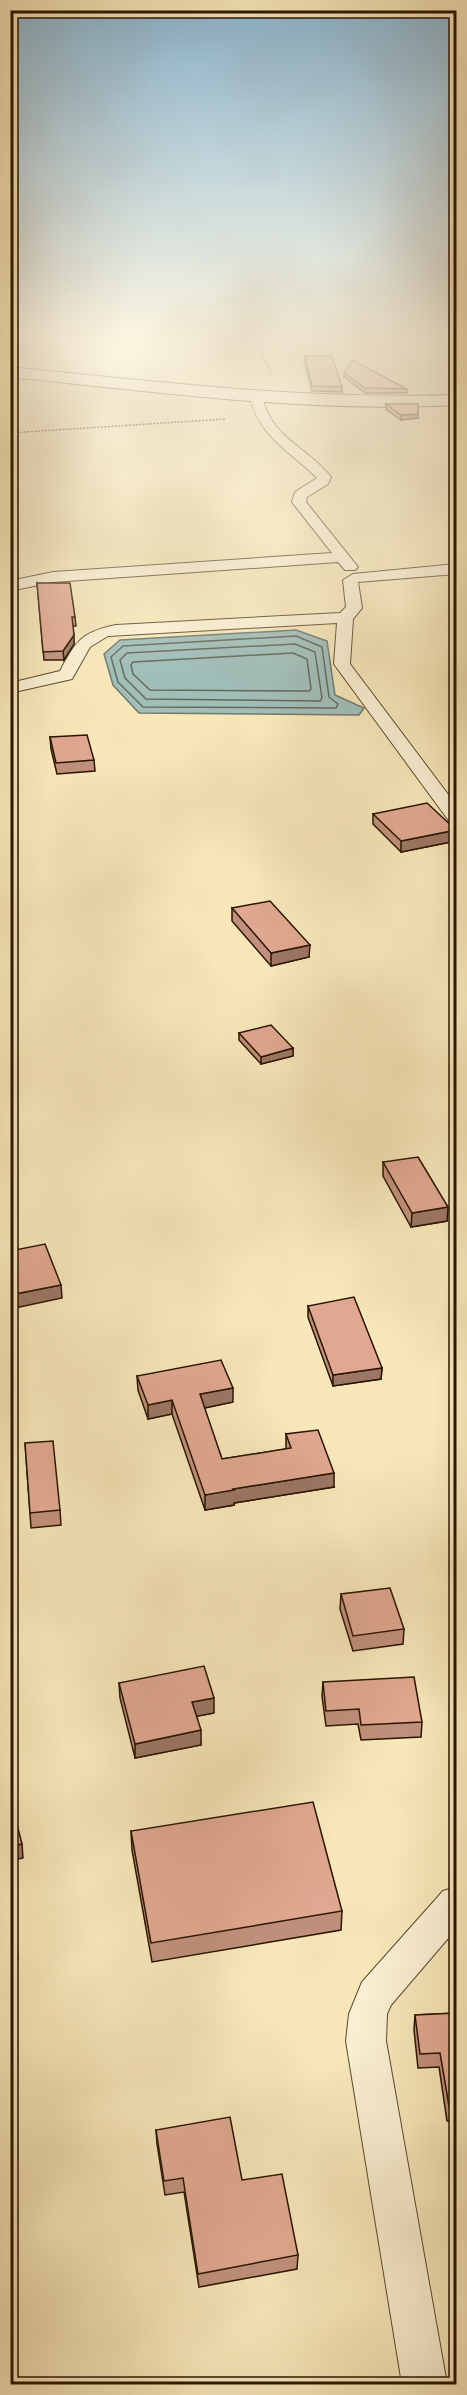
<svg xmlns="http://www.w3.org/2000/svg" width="467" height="2395" font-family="'Gentium Book Plus',serif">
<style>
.water{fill:#a1beb9;stroke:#717a6f;stroke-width:1.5}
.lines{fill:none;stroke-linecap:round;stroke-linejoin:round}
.shore{stroke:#656a5d;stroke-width:1.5}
.street-casing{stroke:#5c4a2f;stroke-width:2}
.secondary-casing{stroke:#291501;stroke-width:2}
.path{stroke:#291501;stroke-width:1.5;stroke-dasharray:2 1.5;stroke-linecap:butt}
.street{fill:#faefd2;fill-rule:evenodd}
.secondary{fill:#faefd2;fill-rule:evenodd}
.wall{fill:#c1907c;stroke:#291501;stroke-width:1.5}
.shaded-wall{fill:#9d7665;stroke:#291501;stroke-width:1.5}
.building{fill:#e0a890;stroke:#291501;stroke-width:1.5}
</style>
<rect width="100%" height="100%" fill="#f7e7b9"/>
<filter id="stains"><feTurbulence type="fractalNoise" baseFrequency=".00333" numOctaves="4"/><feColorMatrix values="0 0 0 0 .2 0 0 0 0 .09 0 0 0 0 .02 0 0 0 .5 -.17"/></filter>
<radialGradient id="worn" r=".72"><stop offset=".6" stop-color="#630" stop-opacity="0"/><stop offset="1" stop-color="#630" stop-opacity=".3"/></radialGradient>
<path class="water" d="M296 630 327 641 335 695 364 708 359 715 139 713 113 685 104 654 120 640Z"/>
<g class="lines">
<g class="shore">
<path d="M296 636 322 647 329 697 338 704 336 708 143 707 118 682 111 657 123 646Z"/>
<path d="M295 644 315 652 322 698 320 701 146 699 125 678 120 660 127 653Z"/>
<path d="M293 653 307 659 311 689 309 691 150 690 133 674 131 665 133 662Z"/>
</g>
<g class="street-casing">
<g id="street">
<path d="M256 392 262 396C271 439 307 446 331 477L328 484 307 497 306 502 358 567 355 570H345L338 562 53 582 10 591V581L53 572 332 553 292 502 295 492 317 478C291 452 257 435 250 396Z"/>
<path d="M456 564V574L358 582 362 608 353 619 350 664 456 805V823L449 821 334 664 337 623 108 636 90 647 72 679 10 693V683L60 671C76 641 81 632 116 625L340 613 346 607 343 580 353 574Z"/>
<path d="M456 1887V1929L391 2005 387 2014 386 2041 447 2384H402L346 2041 349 2014 362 1982 443 1891Z"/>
</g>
</g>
<g class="secondary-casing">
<path id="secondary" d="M10 367C159 382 306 400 456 395V405C307 413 158 392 10 377Z"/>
</g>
<g class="path">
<path d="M254 338 272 375"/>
<path d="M10 433 225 419"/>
</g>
<use href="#street" class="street"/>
<use href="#secondary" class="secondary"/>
</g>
<g class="wall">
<path d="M305 356 342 387V392L312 391 304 360Z"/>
<path d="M344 373 407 389V393H365L344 377Z"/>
<path d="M386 404 418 418 401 420 386 409Z"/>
<path d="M37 583 75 617 76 626H73L74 644 64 660H44Z"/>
<path d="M50 737 94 760 95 771 57 774 51 749Z"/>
<path d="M373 814 456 841 401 852 373 824Z"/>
<path d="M232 908 309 957 271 966 232 921Z"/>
<path d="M239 1033 293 1048V1056L261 1064 239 1040Z"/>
<path d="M383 1162 448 1207 447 1221 411 1227 383 1176Z"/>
<path d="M308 1306 382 1368 381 1379 333 1386 308 1317Z"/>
<path d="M137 1376 233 1402 204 1408 222 1459 286 1449V1434L334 1487 234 1503V1505L205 1510 172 1414 148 1419 138 1390Z"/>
<path d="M25 1443 60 1510 61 1525 31 1528Z"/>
<path d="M341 1594 404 1629 403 1644 353 1651 340 1609Z"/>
<path d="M323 1682 422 1722 421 1737 361 1740 358 1724 326 1726 322 1696Z"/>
<path d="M119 1683 214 1713 197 1716 201 1745 135 1758 120 1698Z"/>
<path d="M131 1831 342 1911 341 1930 152 1962 132 1850Z"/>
<path d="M10 1917H14L18 1959 10 1960Z"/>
<path d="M456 2013V2120L447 2121 439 2067 418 2068 414 2030 415 2015Z"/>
<path d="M156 2130 242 2180 298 2255 297 2269 199 2287 184 2192 165 2195 157 2144Z"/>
</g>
<g class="shaded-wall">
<path d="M418 414V418L401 420V415Z"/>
<path d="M74 635V644L64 660 63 651Z"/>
<path d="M456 830V841L401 852V841Z"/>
<path d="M310 945 309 957 271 966V953Z"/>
<path d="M293 1048V1056L261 1064V1057Z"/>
<path d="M448 1207 447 1221 411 1227 412 1213Z"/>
<path d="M61 1285 62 1298 10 1309V1295Z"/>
<path d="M382 1368 381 1379 333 1386V1375Z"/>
<path d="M233 1388V1402L200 1409V1394Z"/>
<path d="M172 1400V1414L148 1419V1405Z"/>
<path d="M334 1473V1487L234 1503V1505L205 1510V1495L233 1489Z"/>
<path d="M214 1698V1713L193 1717 192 1702Z"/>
<path d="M201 1730V1745L135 1758V1744Z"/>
<path d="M22 1844 23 1858 10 1861V1846Z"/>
</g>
<g class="building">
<path d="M305 356H332L342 387 312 386Z"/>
<path d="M352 360 407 389 365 388 344 373Z"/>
<path d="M386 404H418V414L401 415Z"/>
<path d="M37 583H70L75 617H72L74 635 63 651 43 652Z"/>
<path d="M87 735 94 760 56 763 50 737Z"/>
<path d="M427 803 456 830 401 841 373 814Z"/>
<path d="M270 901 310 945 271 953 232 908Z"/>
<path d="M271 1025 293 1048 261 1057 239 1033Z"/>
<path d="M418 1157 448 1207 412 1213 383 1162Z"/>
<path d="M45 1244 61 1285 10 1295V1251Z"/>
<path d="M354 1297 382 1368 333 1375 308 1306Z"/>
<path d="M221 1360 233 1388 200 1394 222 1459 291 1448 286 1434 318 1430 334 1473 233 1489 234 1490 205 1495 172 1400 148 1405 137 1376Z"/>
<path d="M53 1441 60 1510 30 1513 25 1443Z"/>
<path d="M390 1588 404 1629 353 1636 341 1594Z"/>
<path d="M204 1666 214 1698 192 1702 201 1730 135 1744 119 1683Z"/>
<path d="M414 1677 422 1722 361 1725 359 1709 326 1711 323 1682Z"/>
<path d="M10 1797 22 1844 10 1846Z"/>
<path d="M313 1802 342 1911 151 1943 131 1831Z"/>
<path d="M10 1917H14L17 1951 10 1952Z"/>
<path d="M456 2013V2106H449L440 2053 420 2054 415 2015Z"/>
<path d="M230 2117 242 2180 282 2174 298 2255 198 2274 183 2178 164 2181 156 2130Z"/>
</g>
<linearGradient id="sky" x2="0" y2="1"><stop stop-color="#8bb8d5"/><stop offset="0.5" stop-color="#fbf4e0"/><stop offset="1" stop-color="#fbf4e0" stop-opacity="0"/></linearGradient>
<rect width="467" height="673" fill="url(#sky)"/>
<rect width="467" height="2395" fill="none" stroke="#f7e7b9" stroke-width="36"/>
<rect x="12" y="12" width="443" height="2371" fill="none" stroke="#291501" stroke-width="3"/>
<rect x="18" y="18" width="431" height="2359" fill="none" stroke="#291501" stroke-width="1.5"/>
<rect width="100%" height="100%" filter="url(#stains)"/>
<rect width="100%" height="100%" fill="url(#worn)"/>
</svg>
